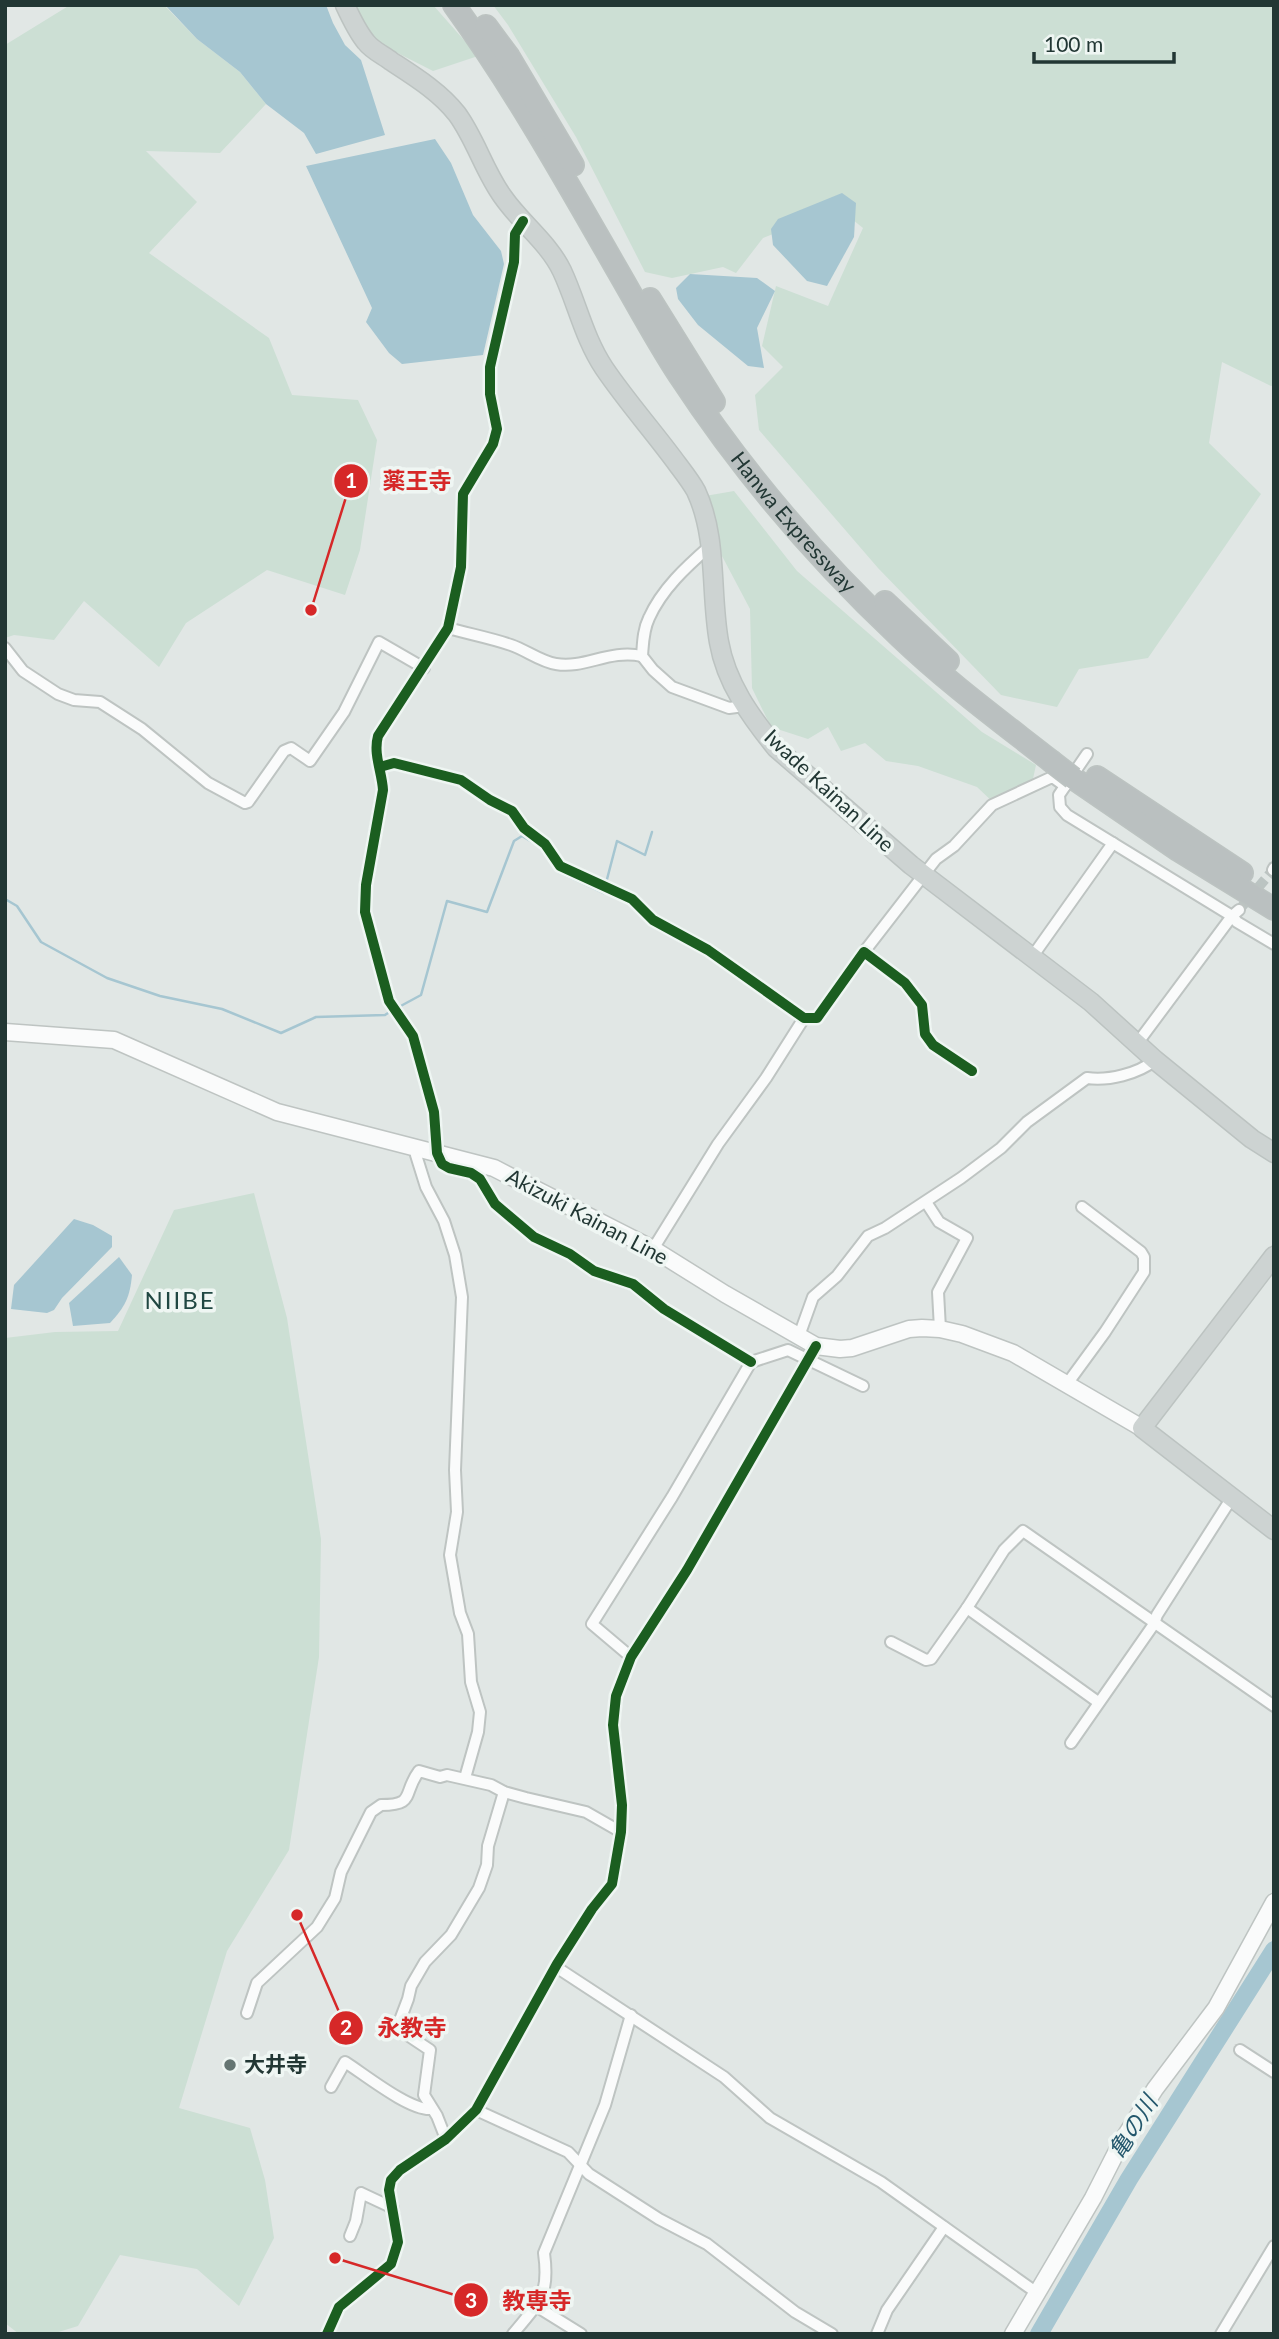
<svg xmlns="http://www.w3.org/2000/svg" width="1279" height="2339" font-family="Lato,'Noto Sans JP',sans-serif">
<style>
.green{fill:#ccdfd4}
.water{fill:#a6c6d1}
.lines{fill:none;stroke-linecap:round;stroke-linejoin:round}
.stream{stroke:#a6c6d1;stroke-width:2.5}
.river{stroke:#a6c6d1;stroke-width:18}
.street-tunnel{stroke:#bbc4c2;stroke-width:10;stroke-dasharray:10 5;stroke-linecap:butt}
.street-casing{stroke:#bec4c2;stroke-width:14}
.secondary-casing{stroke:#bec4c2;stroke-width:19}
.primary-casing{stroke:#bcc3c1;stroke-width:21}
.highway-casing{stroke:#bcc3c1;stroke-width:24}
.street{stroke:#fafbfb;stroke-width:10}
.secondary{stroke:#fafbfb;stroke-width:16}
.primary{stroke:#cdd3d2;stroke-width:18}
.highway{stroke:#bac0c0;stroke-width:21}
.highway-bridge-casing{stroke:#bcc3c1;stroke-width:24;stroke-linecap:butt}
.highway-bridge{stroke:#bac0c0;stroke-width:21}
.cycleway-casing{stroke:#eff6f3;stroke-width:15}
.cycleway{stroke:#1b5e20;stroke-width:10}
.poi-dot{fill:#657572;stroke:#eff6f3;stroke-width:2.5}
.labels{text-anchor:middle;stroke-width:7;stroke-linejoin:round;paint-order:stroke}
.street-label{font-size:21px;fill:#223734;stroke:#eff6f3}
.poi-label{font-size:21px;font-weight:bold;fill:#223734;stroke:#eff6f3;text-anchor:start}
.water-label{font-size:23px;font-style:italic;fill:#23576c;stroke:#eff6f3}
.quarter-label{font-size:24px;letter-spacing:2px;fill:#204742;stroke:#eff6f3}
.leader{fill:none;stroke:#d62828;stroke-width:2.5}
.callout-dot{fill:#d62828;stroke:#eff6f3;stroke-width:2.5}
.mark-label{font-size:21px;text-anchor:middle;font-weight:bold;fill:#fff}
.callout-label{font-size:23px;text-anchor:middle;font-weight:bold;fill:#d62828;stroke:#eff6f3;stroke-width:7;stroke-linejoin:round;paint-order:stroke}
</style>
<rect width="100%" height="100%" fill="#e1e7e5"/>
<g class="green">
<path d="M70 5H164L197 39 240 72 266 104 220 153 146 151 197 202 149 253 269 338 292 395 358 400 377 440 360 550 345 595 267 570 186 623 159 667 84 601 54 640 14 635 5 638V45Z"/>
<path d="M351 5H433L478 56 433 71 374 41Z"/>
<path d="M493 5H1274V385L1271 386 1222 362 1209 443 1261 494 1148 658 1079 669 1057 707 1001 695 878 568 759 430 755 395 783 367 762 346 776 286 828 306 863 228 838 208 763 238 736 273 723 267 672 278 645 272 576 137 508 25Z"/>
<path d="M734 491 797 571 982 732 1036 765 1031 788 996 805 977 787 918 766 886 761 865 743 841 751 828 727 808 739 771 727 752 688 750 609 722 556 705 496Z"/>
<path d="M254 1193 287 1318 321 1539 319 1657 289 1850 227 1951 179 2108 250 2128 265 2180 274 2238 239 2306 197 2269 120 2255 78 2326 52 2334H19L5 2323V1338L55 1332 118 1331 174 1210Z"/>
</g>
<g class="water">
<path d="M165 5H326L333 23 345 45 361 60 385 135 316 154 304 133 266 104 240 72 197 39Z"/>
<path d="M435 139 451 163 473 215 501 251 504 264 483 355 402 364 389 353 366 322 372 308 306 166Z"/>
<path d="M842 193 856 203 854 237 827 286 807 281 773 245 771 229 778 219Z"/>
<path d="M690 274 757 278 775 291 757 328 764 368 748 366 698 325 678 299 676 288Z"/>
<path d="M74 1219 93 1225 112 1236V1247L62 1298 54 1310 47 1313 11 1309 14 1285Z"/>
<path d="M119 1257 132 1275C130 1297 125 1307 110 1323L73 1326 69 1303Z"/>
</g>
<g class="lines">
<g class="stream">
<path d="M557 869 559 872 604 893V890"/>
<path d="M606 883 617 841 645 855 652 832"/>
<path d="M5 899 17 906 41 942 107 978 160 996 222 1009 281 1033 316 1017 385 1015 391 1011"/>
<path d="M397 1008 421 995 447 901 487 912 514 841 522 836 539 846 550 861"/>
</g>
<path class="river" d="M1039 2334 1129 2179 1274 1950"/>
<path class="street-tunnel" d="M1239 910 1273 870"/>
<g class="street-casing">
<g id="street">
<path d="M523 221 515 234 514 262 490 367V394L497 429 493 444 463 494 461 567 448 628 378 736C373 754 382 772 383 790L366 885 365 912 389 1001 413 1036 434 1112 437 1153 442 1164 449 1168 471 1173 480 1179 495 1204 534 1237 570 1254 594 1271 633 1284 664 1309 751 1362"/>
<path d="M710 546C686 567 662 589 649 618 643 630 643 644 642 656L653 670 672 687 729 708 744 706"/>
<path d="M448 628C469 634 491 638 511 645 526 650 541 662 556 664 585 669 609 649 642 656"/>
<path d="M5 648 23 671 58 694 74 700 100 702 142 729 208 783 245 803 248 802 284 751 291 748 310 761 344 712 379 642 424 668"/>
<path d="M1087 754 1059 795 1060 807 1067 815 1232 916 1237 922 1274 944"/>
<path d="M380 767 394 763 461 780 490 800 512 811 524 828 545 844 560 866 632 899 653 920 708 950 804 1018H817L864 952 905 983 922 1005 925 1034 933 1045 972 1071"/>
<path d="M1273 870 1274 868"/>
<path d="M864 952 936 859 954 846 992 805 1050 778H1054L1065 786"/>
<path d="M1032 957 1113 843"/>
<path d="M1136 1045 1232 916 1239 910"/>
<path d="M417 1148 416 1155 426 1187 444 1221 455 1255 462 1297 455 1470 457 1512 450 1555 460 1613 468 1634 471 1682 480 1712 478 1732 465 1778"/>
<path d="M926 1202 939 1222 967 1238 938 1292 940 1329"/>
<path d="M653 1249 718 1144 766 1078 804 1018"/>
<path d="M799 1336 813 1297 837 1276 868 1236 885 1228 961 1178 1001 1148 1027 1122 1087 1078C1108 1081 1138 1074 1155 1060"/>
<path d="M1067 1384 1105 1332 1144 1272V1257L1141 1252 1082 1207"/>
<path d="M967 1608 1098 1702"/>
<path d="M891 1642 926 1660 931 1659 967 1608 1004 1550 1023 1531 1274 1706"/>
<path d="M631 1657 592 1624 672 1497 751 1362 788 1350 863 1386"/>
<path d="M1071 1743 1154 1624 1157 1615 1231 1499"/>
<path d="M556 1967 724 2077 770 2118 881 2182 1037 2293"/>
<path d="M247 2013 257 1983 317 1927 335 1898 341 1872 371 1812 381 1805C416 1805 402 1794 419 1771L440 1777 447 1775 491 1785 504 1792 526 1798 586 1812 621 1832"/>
<path d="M1240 2050 1274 2072"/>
<path d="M331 2087 345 2062C364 2074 410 2111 431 2109"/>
<path d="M476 2110 568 2152 589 2174 659 2219 707 2244 795 2312 832 2334"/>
<path d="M446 2139 437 2116 424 2095 430 2050 397 2028 408 1999 411 1986 425 1962 451 1935 479 1888 487 1865 488 1846 504 1792"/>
<path d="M350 2236 356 2221 361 2193 393 2208"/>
<path d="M536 2306 581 2334"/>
<path d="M327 2334 339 2307 391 2264 398 2242 389 2190 391 2180 400 2170 446 2139 476 2110 557 1964 592 1909 612 1884 621 1832 622 1805 613 1725 616 1696 631 1657 687 1570 816 1346"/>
<path d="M513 2334C539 2302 550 2296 544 2253L605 2105 631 2015"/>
<path d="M877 2334 887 2310 944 2227"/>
<path d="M1221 2334 1274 2246"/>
</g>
</g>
<g class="secondary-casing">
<g id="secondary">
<path d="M5 1032 114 1040 277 1112 494 1168 653 1249 725 1294 816 1346 840 1349 852 1348 909 1329 922 1328 940 1329 962 1334 1013 1353 1142 1428"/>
<path d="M1013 2334 1093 2198 1122 2141 1155 2089 1216 2008 1274 1902"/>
</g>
</g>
<g class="primary-casing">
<g id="primary">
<path d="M345 5C351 18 357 31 366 42 372 50 383 55 391 61 414 76 440 92 457 114 476 140 484 171 503 197 521 223 548 242 562 271 577 303 584 338 604 368 627 402 654 432 678 465 684 473 691 482 696 491 718 538 710 593 719 642 726 683 751 717 776 748L911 865 1091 1002 1155 1060 1252 1139 1274 1153"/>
<path d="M1274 1256 1142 1428 1274 1530"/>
</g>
</g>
<g class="highway-casing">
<g id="highway">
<path id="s1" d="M454 5C514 88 564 177 615 266 636 302 656 340 679 375 742 471 817 559 900 637 947 682 1000 721 1051 761"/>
<path d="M486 26 509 57 573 165"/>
<path d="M650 299 714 402"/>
<path d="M885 602 948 661"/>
<path d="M1097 777 1242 873"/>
<path d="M1073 778 1178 850 1274 909"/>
</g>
</g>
<use href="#street" class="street"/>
<use href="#secondary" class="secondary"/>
<use href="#primary" class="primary"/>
<use href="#highway" class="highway"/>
<g class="highway-bridge-casing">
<path id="highway-bridge" d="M1051 761 1073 778"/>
</g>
<use href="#highway-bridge" class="highway-bridge"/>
<g class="cycleway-casing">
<g id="cycleway">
<path d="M523 221 515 234 514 262 490 367V394L497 429 493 444 463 494 461 567 448 628 378 736C373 754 382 772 383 790L366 885 365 912 389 1001 413 1036 434 1112 437 1153 442 1164 449 1168 471 1173 480 1179 495 1204 534 1237 570 1254 594 1271 633 1284 664 1309 751 1362"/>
<path d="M380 767 394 763 461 780 490 800 512 811 524 828 545 844 560 866 632 899 653 920 708 950 804 1018H817L864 952 905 983 922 1005 925 1034 933 1045 972 1071"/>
<path d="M327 2334 339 2307 391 2264 398 2242 389 2190 391 2180 400 2170 446 2139 476 2110 557 1964 592 1909 612 1884 621 1832 622 1805 613 1725 616 1696 631 1657 687 1570 816 1346"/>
</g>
</g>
<use href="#cycleway" class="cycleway"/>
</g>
<circle class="poi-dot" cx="230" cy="2065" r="7"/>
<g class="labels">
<g class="street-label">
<text dy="7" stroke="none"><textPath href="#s1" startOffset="620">Hanwa Expressway</textPath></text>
<text transform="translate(829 791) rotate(43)" y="7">Iwade Kainan Line</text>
<text transform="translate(587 1217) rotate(28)" y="7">Akizuki Kainan Line</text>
</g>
<g class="poi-label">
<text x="244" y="2072">大井寺</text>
</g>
<g class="water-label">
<text transform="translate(1133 2127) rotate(-58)" y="8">亀の川</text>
</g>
<g class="quarter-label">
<text x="180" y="1309">NIIBE</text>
</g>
</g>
<path class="leader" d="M311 610L351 481M297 1915L346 2028M335 2258L471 2300"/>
<g class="callout-dot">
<circle cx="311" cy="610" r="7"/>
<circle cx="297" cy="1915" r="7"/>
<circle cx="335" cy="2258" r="7"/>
<circle cx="351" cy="481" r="18"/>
<circle cx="346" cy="2028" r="18"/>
<circle cx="471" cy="2300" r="18"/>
</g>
<g class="mark-label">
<text x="351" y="488">1</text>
<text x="346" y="2035">2</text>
<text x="471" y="2308">3</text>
</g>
<g class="callout-label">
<text x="417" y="489">薬王寺</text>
<text x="412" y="2036">永教寺</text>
<text x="537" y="2309">教専寺</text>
</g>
<rect width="1279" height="2339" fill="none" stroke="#223734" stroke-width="14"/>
<path d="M1034 52v10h140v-10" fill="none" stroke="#223734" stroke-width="3.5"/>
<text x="1044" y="52" font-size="21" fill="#223734" stroke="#eff6f3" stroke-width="5" paint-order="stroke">100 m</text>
</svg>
